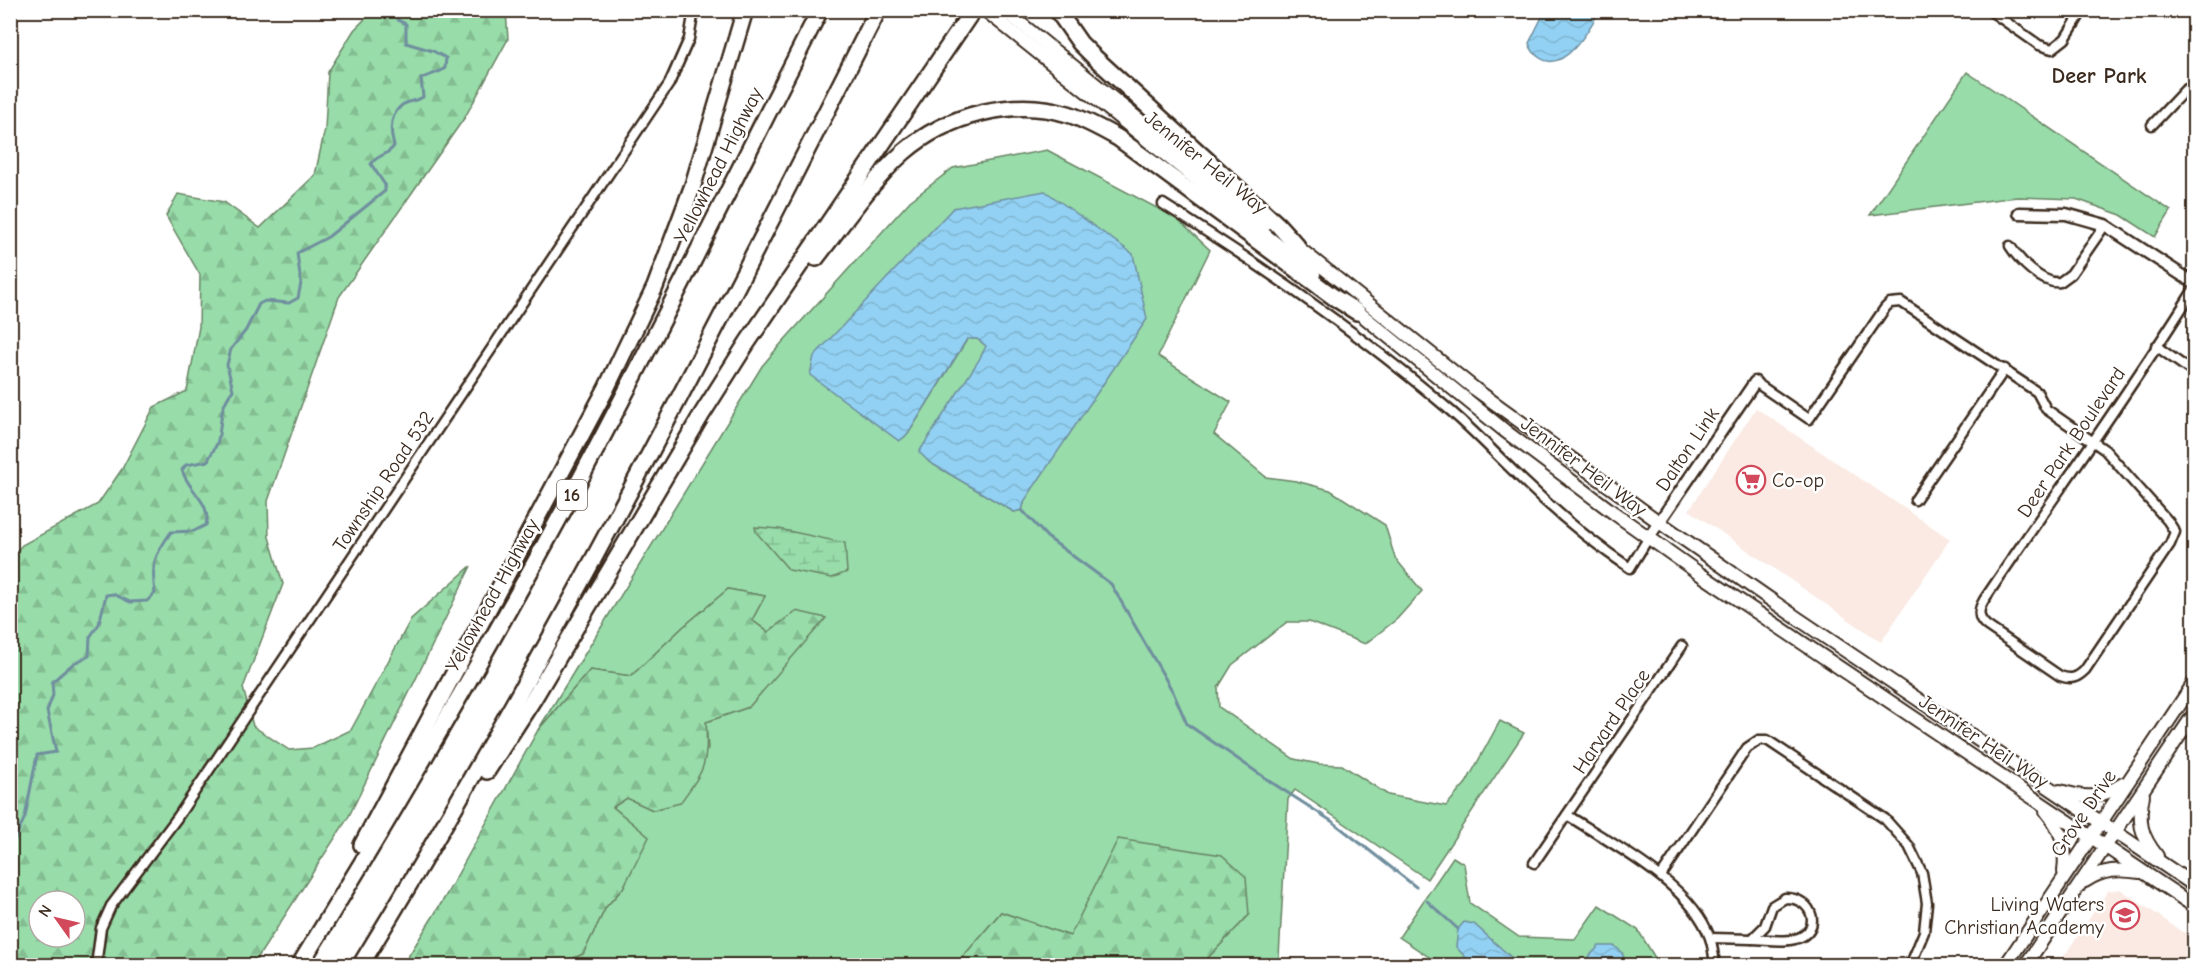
<svg xmlns="http://www.w3.org/2000/svg" width="2205" height="976" font-family="'Comic Neue',sans-serif">
<style>
.built{fill:#faeae3}
.green{fill:#97dca9;stroke:#698364;stroke-width:1.5;fill-rule:evenodd}
.forest{fill:url(#forest-firs);stroke:#698364;stroke-width:1.5;fill-rule:evenodd}
.wetland{fill:url(#wetland-marsh);stroke:#698364;stroke-width:1.5}
.water{fill:url(#water-waves);stroke:#6f8e9e;stroke-width:1.5}
.lines{fill:none;stroke-linecap:round;stroke-linejoin:round}
.stream{stroke:#6f8e9e;stroke-width:3}
.minor-casing{stroke:#3b2a1e;stroke-width:13}
.tertiary-casing{stroke:#3b2a1e;stroke-width:15}
.secondary-casing{stroke:#3b2a1e;stroke-width:16}
.motorway-casing{stroke:#3b2a1e;stroke-width:20}
.minor{stroke:#fff;stroke-width:8}
.tertiary{stroke:#fff;stroke-width:10}
.secondary{stroke:#fff;stroke-width:12}
.motorway{stroke:#fff;stroke-width:15}
.labels{text-anchor:middle;stroke-width:5;stroke-linejoin:round;paint-order:stroke}
.shield{fill:#fff;stroke:#766a62;stroke-width:1.5}
.shield-label{font-size:18px;font-weight:bold;fill:#3b2a1e}
.street-label{font-size:20px;fill:#3b2a1e;stroke:#fff}
.poi-label{font-size:20px;fill:#3b2a1e;stroke:#fff;text-anchor:start}
.quarter-label{font-size:22px;font-weight:bold;fill:#3b2a1e;stroke:#fff}
</style>
<defs>
<pattern id="forest-firs" width="22" height="20" patternUnits="userSpaceOnUse" patternTransform="scale(1.5)"><rect width="22" height="20" fill="#97dca9"/><path d="M5 1l3.5 6h-7zM16 11l3.5 6h-7z" fill="#83bd91"/></pattern>
<pattern id="wetland-marsh" width="20" height="14" patternUnits="userSpaceOnUse" patternTransform="scale(1.5)"><rect width="20" height="14" fill="#97dca9"/><path d="M1 5h8M5 5V1M11 12h8M15 12V8" fill="none" stroke="#83bd91"/></pattern>
<pattern id="water-waves" width="16" height="10" patternUnits="userSpaceOnUse" patternTransform="scale(1.5)"><rect width="16" height="10" fill="#92d1f3"/><path d="M0 5q4-4 8 0t8 0" fill="none" stroke="#7fb4d0"/></pattern>
</defs>
<rect width="100%" height="100%" fill="#fff"/>
<filter id="ink" filterUnits="userSpaceOnUse"><feTurbulence type="fractalNoise" baseFrequency=".0167" numOctaves="2"/><feDisplacementMap in="SourceGraphic" scale="12" xChannelSelector="R" yChannelSelector="G"/><feConvolveMatrix kernelMatrix="1 2 1 2 8 2 1 2 1" color-interpolation-filters="sRGB"/></filter>
<g filter="url(#ink)">
<g class="built">
<path d="M1756 408 1950 539 1881 642 1689 510Z"/>
<path d="M2120 889 2194 940V965H2058L2108 891Z"/>
</g>
<g class="green">
<path d="M1967 72 2171 211 2155 237 2121 215 2076 199 2017 197 1870 215Z"/>
<path d="M1047 150 1176 218 1210 250 1158 356 1231 402 1214 434 1266 477 1296 481 1330 490 1385 525 1395 558 1422 591 1397 619 1365 644 1309 622H1287L1232 665 1218 688 1219 707 1294 759 1319 764 1342 765 1388 795 1446 806 1466 783 1500 721 1524 733 1427 879 1295 790 1288 799 1279 957 1282 965H1201L1249 915 1070 936 1001 912 956 965 557 966 583 954 606 907 623 888 648 837 613 807 627 798 653 810 708 749 706 722 749 707 796 611 768 632 752 620 765 596 728 589 683 627 631 676 590 670 538 730 762 366 779 346 910 201 953 168ZM1045 191 1025 500 1022 510 1014 512 929 462 987 346 977 339 968 338 908 434 899 441Z"/>
<path d="M1453 857 1464 864 1470 903 1519 937 1575 939 1599 905 1638 930 1657 961 1656 966 1441 965 1399 937Z"/>
</g>
<g class="forest">
<path d="M373 11H506L508 39 465 117 339 297 268 501 269 537 283 584 243 688 253 726 289 750 313 748 351 730 411 619 471 566 348 818 253 965H11L10 558 22 545 98 504 122 469 154 407 187 391 199 327 200 275 166 216 178 194 224 202 260 228 315 175 325 129 328 72 354 30ZM39 901H75V937H39Z"/>
<path d="M728 589 765 596 752 620 768 632 796 611 826 618 749 707 706 722C708 765 705 769 680 803L653 810 627 798 613 807 649 837 623 888 606 907 583 954 557 965H403L445 897 538 730 590 670 631 676 683 627Z"/>
<path d="M1118 839 1222 855 1246 877 1249 915 1201 965H956L1001 912 1070 936Z"/>
</g>
<path class="wetland" d="M755 527 779 529 845 543 847 572 832 578 789 570 756 532Z"/>
<g class="water">
<path d="M1545 11V10L1599 11C1590 29 1564 74 1540 58 1534 54 1531 50 1529 43Z"/>
<path d="M1045 191 1133 254 1147 319 1025 500 1022 510 1014 512 929 462 919 452 979 360 986 346 977 339H967L908 434 899 441 810 375 814 356 953 208Z"/>
<path d="M1464 922 1474 924 1512 958 1526 965H1477L1467 959 1456 947 1458 929Z"/>
<path d="M1599 946H1614L1622 952 1626 965H1581Z"/>
</g>
<g class="lines">
<g class="stream">
<path d="M1022 510 1047 537 1111 584 1173 692 1187 724 1274 784 1333 822 1416 887"/>
<path d="M10 850 25 817 37 755 56 752 47 711 53 695 52 682 74 663 89 656 90 637 99 624 106 595 113 594 130 602 147 601 155 593C151 564 154 556 171 532L194 531 206 525C212 502 188 491 182 470L186 465 208 461C210 454 217 447 218 440 223 417 218 410 233 390L227 365 231 349 246 330 259 304 265 301 289 303 298 298 301 283 297 253 328 237 385 191V185L371 164C378 154 386 157 394 146 390 132 389 116 401 106 406 101 417 101 423 97L421 79C429 74 438 74 445 68L446 58 433 51 406 43V24L398 20 397 10"/>
<path d="M1427 901 1458 929"/>
</g>
<g class="minor-casing">
<g id="minor">
<path d="M1989 10 2039 45 2052 49 2065 39 2083 10"/>
<path d="M2152 125 2185 90 2194 85"/>
<path d="M1163 204C1262 266 1357 331 1446 407 1475 431 1500 459 1528 485 1560 516 1593 543 1630 568L1649 537"/>
<path d="M2010 246C2019 260 2042 285 2060 282L2071 274 2105 225"/>
<path d="M2156 346 2194 373"/>
<path d="M1755 382 1809 419 1885 308 1890 303 1901 302 2037 392 2046 409 2105 450 2168 521 2175 532 2170 544 2085 670C2077 678 2071 680 2060 676L1987 626C1977 618 1978 610 1984 600 2054 496 2128 395 2194 289"/>
<path d="M1915 500 2005 369"/>
<path d="M1567 815C1612 844 1692 885 1710 938 1713 946 1714 957 1715 966"/>
<path d="M1534 863 1682 646"/>
<path d="M1661 876 1747 748 1759 740H1767L1885 819 1909 846 1922 873 1927 903 1924 932 1910 966"/>
<path d="M1785 898C1814 897 1823 932 1795 939 1782 943 1765 939 1752 939L1765 926 1772 906Z"/>
<path d="M1711 938 1752 939"/>
<path d="M96 966 101 928 111 906 177 818 669 84 689 39 694 10"/>
</g>
</g>
<g class="tertiary-casing">
<g id="tertiary">
<path d="M2019 213 2066 214 2105 225 2194 283"/>
<path d="M1649 537 1755 382"/>
</g>
</g>
<g class="secondary-casing">
<g id="secondary">
<path d="M985 10 1314 274"/>
<path d="M1004 10 1267 224"/>
<path d="M1290 241 1475 389 1659 522 1797 618 2194 885"/>
<path d="M1352 307 1505 431 1614 513 1700 574 2194 906"/>
<path d="M2060 791C2086 799 2099 799 2123 784"/>
<path d="M2143 795C2138 821 2140 835 2157 856"/>
<path d="M2046 811C2062 830 2067 847 2064 872"/>
<path d="M2085 881C2103 869 2119 869 2140 872"/>
<path d="M2005 966 2194 683"/>
<path d="M2025 966 2194 714"/>
</g>
</g>
<g class="motorway-casing">
<g id="motorway">
<path d="M1057 10 1080 43 1093 56 1278 225 1297 246"/>
<path d="M816 258C842 225 873 179 904 152 947 115 1013 97 1068 114 1086 120 1102 129 1118 138L1335 298 1357 312"/>
<path d="M487 771 534 698 702 414 747 343 973 10"/>
<path d="M362 845 606 389 655 287 693 185 745 10"/>
<path d="M299 966C393 814 483 659 568 502 655 340 736 175 820 10"/>
<path d="M360 966C550 656 714 334 878 10"/>
</g>
</g>
<use href="#minor" class="minor"/>
<use href="#tertiary" class="tertiary"/>
<use href="#secondary" class="secondary"/>
<use href="#motorway" class="motorway"/>
</g>
</g>
<defs>
<g id="supermarket-ring" transform="scale(1.5)"><circle r="9.5" fill="#fff" stroke="#d1495b" stroke-width="1.5"/><path d="M-6-5.5h2.5l.6 2H6L4.5 2H-2.5L-4.4-4H-6ZM-1.5 3.2a1.3 1.3 0 1 0 .1 0ZM3 3.2a1.3 1.3 0 1 0 .1 0Z" fill="#d1495b"/></g>
<g id="school-ring" transform="scale(1.5)"><circle r="9.5" fill="#fff" stroke="#d1495b" stroke-width="1.5"/><path d="M0-5L7-2L0 1L-7-2ZM-4 1L0 2.5L4 1V4Q0 6-4 4Z" fill="#d1495b"/></g>
</defs>
<g fill-rule="evenodd">
<use href="#supermarket-ring" x="1751" y="480"/>
<use href="#school-ring" x="2125" y="915"/>
</g>
<g class="labels">
<rect class="shield" x="557" y="480" width="30" height="30" rx="4.5"/>
<g class="shield-label">
<text x="572" y="501">16</text>
</g>
<g class="street-label">
<text transform="translate(1206 162) rotate(39)" y="7">Jennifer Heil Way</text>
<text transform="translate(718 165) rotate(-63)" y="7">Yellowhead Highway</text>
<text transform="translate(2071 442) rotate(-56)" y="7">Deer Park Boulevard</text>
<text transform="translate(1687 449) rotate(-56)" y="7">Dalton Link</text>
<text transform="translate(1584 466) rotate(37)" y="7">Jennifer Heil Way</text>
<text transform="translate(383 481) rotate(-56)" y="7">Township Road 532</text>
<text transform="translate(492 595) rotate(-61)" y="7">Yellowhead Highway</text>
<text transform="translate(1611 721) rotate(-56)" y="7">Harvard Place</text>
<text transform="translate(1984 741) rotate(34)" y="7">Jennifer Heil Way</text>
<text transform="translate(2083 813) rotate(-56)" y="7">Grove Drive</text>
</g>
<g class="poi-label">
<text x="1772" y="487">Co-op</text>
<text x="2104" y="911" text-anchor="end">Living Waters<tspan x="2104" dy="23">Christian Academy</tspan></text>
</g>
<g class="quarter-label">
<text x="2099" y="83">Deer Park</text>
</g>
</g>
<rect width="2205" height="976" fill="none" stroke="#fff" stroke-width="36"/>
<rect x="18" y="18" width="2169" height="940" fill="none" stroke="#3b2a1e" stroke-width="2" filter="url(#ink)"/>
<g transform="translate(57 919) rotate(304)"><circle r="28" fill="#ffffff" stroke="#b1aaa5" stroke-width="1.5"/>
<path d="M0-4.5L10 22L0 15L-10 22Z" fill="#d1495b"/>
<text y="-9" font-size="16" font-weight="bold" text-anchor="middle" fill="#3b2a1e">N</text>
</g>
</svg>
